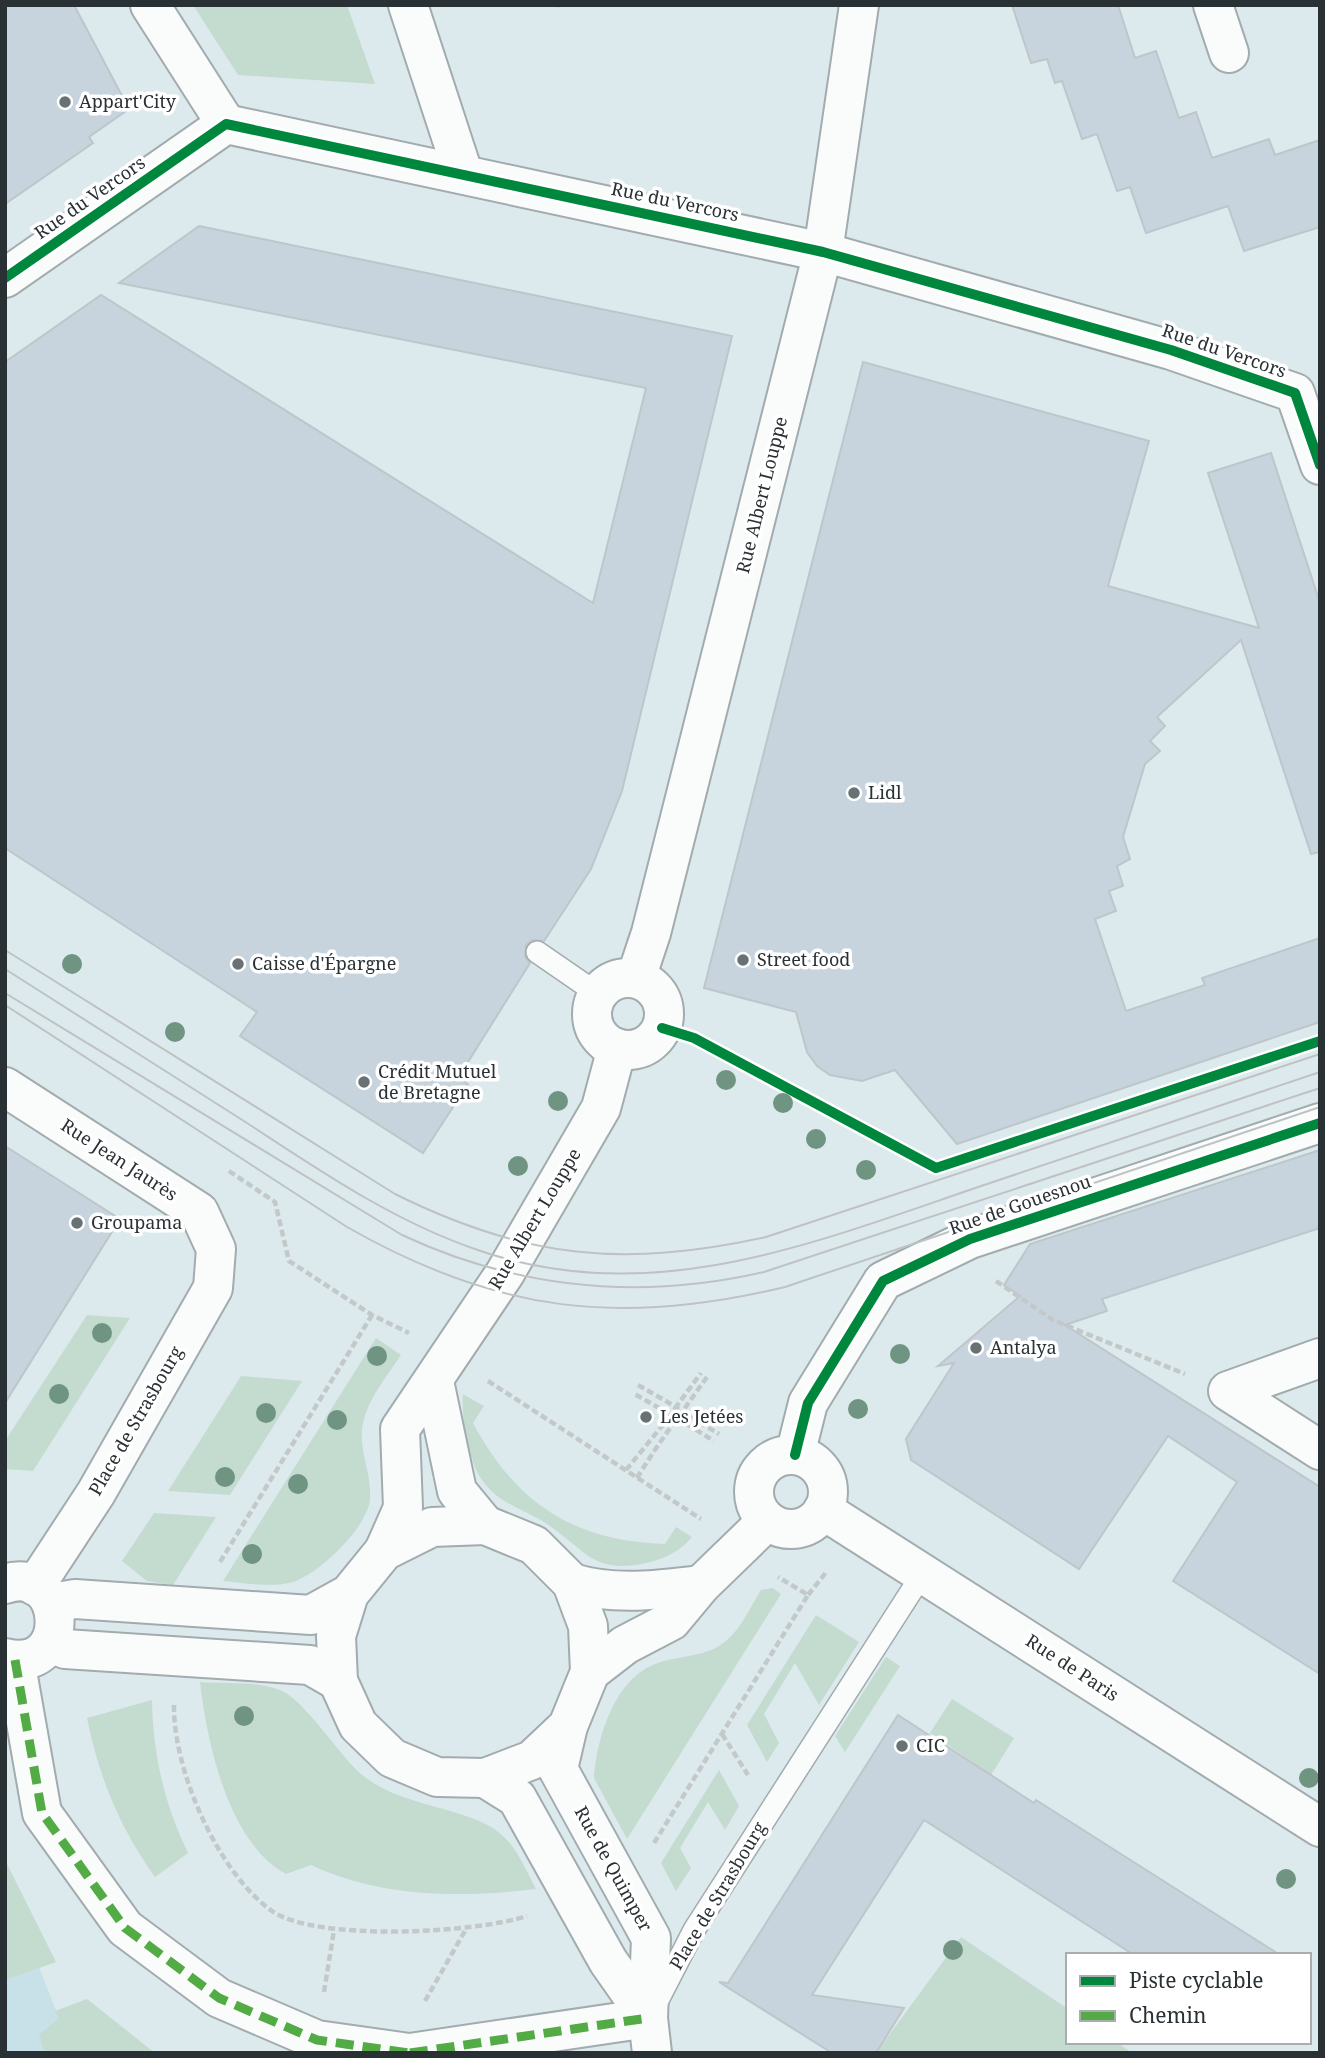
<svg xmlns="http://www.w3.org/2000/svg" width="1325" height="2058" font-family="'Noto Serif',serif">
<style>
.built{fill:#c8e0e7}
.green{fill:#c4dbd0}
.building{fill:#c7d4de;stroke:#bec6ca;stroke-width:2}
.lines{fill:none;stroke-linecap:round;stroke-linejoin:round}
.service-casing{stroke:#a2abae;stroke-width:24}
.minor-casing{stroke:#a2abae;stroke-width:42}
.tertiary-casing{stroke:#a2abae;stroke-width:42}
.secondary-casing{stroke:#a2abae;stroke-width:42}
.path{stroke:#c3c8c9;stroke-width:4.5;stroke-dasharray:7 3.5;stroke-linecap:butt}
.service{stroke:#fafcfc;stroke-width:21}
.minor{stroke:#fafcfc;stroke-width:38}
.tertiary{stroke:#fafcfc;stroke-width:38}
.secondary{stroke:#fafcfc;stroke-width:38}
.tram{stroke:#bfc2c3;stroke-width:2}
.quiet{stroke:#53ab45;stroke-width:9;stroke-dasharray:18 9;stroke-linecap:butt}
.cycleway-casing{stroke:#fff;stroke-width:15}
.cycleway{stroke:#00873e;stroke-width:10}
.tree{fill:#6f9482}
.poi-dot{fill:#687275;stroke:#fff;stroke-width:2.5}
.labels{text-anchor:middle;stroke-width:7;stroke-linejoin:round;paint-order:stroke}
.poi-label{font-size:18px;fill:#293134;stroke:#fff;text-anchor:start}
.street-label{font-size:18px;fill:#293134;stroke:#fff}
</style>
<rect width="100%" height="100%" fill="#ddeaed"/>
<path class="built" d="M5 1881 59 2018 117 2053H5Z"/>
<g class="green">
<path d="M193 5H347L375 84 238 75Z"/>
<path d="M87 1315 130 1318 33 1471 5 1469V1441Z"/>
<path d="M376 1338 401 1355C388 1375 370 1396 364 1419 356 1447 372 1471 370 1499 368 1527 319 1574 293 1582 271 1588 245 1583 223 1581Z"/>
<path d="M241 1376 302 1381 230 1495 168 1491Z"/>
<path d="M463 1394 484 1406 473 1423C516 1503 573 1541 665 1544L676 1527 692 1537C679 1552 666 1558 647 1563 591 1575 586 1549 544 1522 521 1508 495 1502 480 1477 468 1456 461 1417 463 1394Z"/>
<path d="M154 1513 216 1517 173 1585 147 1581 122 1561Z"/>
<path d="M773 1588 781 1594 627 1839 594 1778C597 1737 615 1677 658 1663 677 1656 701 1657 719 1646 739 1634 749 1609 761 1590Z"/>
<path d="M816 1615 859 1642 819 1705 795 1663 764 1714 779 1743 767 1762 747 1725Z"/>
<path d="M886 1657 900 1666 845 1752 835 1736Z"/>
<path d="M200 1682C225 1684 257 1681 280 1690 305 1700 338 1754 361 1774 403 1810 477 1806 506 1839 519 1852 527 1873 536 1889 460 1898 382 1898 311 1865L286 1874C228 1843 207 1742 200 1682Z"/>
<path d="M952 1699 1014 1738 991 1775 930 1733Z"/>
<path d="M152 1700C153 1755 164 1803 188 1853L155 1877C120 1828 99 1778 87 1718Z"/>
<path d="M719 1770 739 1806 725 1830 708 1802 680 1848 691 1868 676 1891 661 1863Z"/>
<path d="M5 1860 56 1962 5 1980Z"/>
<path d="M961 1937 1068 2009V2042H1117L1132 2053H876Z"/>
<path d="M87 1999 155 2053H45L39 2035 59 2018 55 2011Z"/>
</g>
<g class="building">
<path d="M5 5H74L129 109 89 137 93 143 5 204Z"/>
<path d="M1012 5H1118L1135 58 1156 51 1179 118 1196 112 1212 158 1269 139 1275 155 1320 140V227L1244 251 1228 206 1146 233 1130 187 1117 191 1097 134 1082 139 1062 81 1055 83 1047 59 1031 63Z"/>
<path d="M199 226 732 336 622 791 591 869 544 941 532 940 526 945 525 957 530 963 458 1078 468 1084 423 1153 240 1036 257 1012 5 848V362L101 295 593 603 646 388 119 283Z"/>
<path d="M863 362 1149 441 1108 586 1259 628 1208 473 1271 453 1320 603V852L1311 854 1241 640 1157 717 1165 726 1150 741 1160 751 1145 764 1123 837 1130 859 1117 866 1123 886 1109 891 1116 911 1095 919 1126 1011 1205 985 1202 978 1320 938V1022L957 1144 895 1070 862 1081 830 1075 817 1066 807 1052 796 1012 704 988Z"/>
<path d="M5 1146 120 1219 5 1403Z"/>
<path d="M1320 1150V1228L1102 1299 1107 1311 1065 1325 1320 1487V1674L1173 1581 1237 1482 1168 1436 1079 1569 911 1460 906 1439 954 1363 938 1366 1020 1296 1004 1285 1030 1244Z"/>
<path d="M898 1715 1034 1803 1036 1800 1280 1955H1134L924 1820 812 1995 904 2008 876 2053H832L719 1982 728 1983Z"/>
</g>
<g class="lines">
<g class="service-casing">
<g id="service">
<path d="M537 952 598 994"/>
<path d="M656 2004 694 1930 923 1573"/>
</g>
</g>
<g class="minor-casing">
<g id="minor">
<path d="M150 5 226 124"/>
<path d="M408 5 463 173"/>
<path d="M1213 5 1229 53"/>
<path d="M5 278 226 124 823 252 1171 350 1295 393 1320 465"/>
<path d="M1320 1358 1228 1391 1320 1450"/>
<path d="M15 1660 42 1813 125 1928 219 1998 317 2040 409 2053"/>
<path d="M410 2053 648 2018"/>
</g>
</g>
<g class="tertiary-casing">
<g id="tertiary">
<path d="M5 1087 199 1212 216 1249 213 1288 96 1493 35 1586"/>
<path d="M795 1455 808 1403 883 1281 970 1239 1320 1123"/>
</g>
</g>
<g class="secondary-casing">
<g id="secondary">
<circle cx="628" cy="1014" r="36"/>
<path d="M636 978 651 933 823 252 859 5"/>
<path d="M434 1381 457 1491 485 1525"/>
<circle cx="791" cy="1492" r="37"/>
<path d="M823 1510 1320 1827"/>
<path d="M384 1551 403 1508 400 1429 505 1273 601 1108 617 1048"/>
<path d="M572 1583C615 1596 656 1590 701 1585"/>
<path d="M5 1584C67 1563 75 1675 5 1658"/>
<path d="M52 1603 75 1599 311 1615 349 1594 384 1551 432 1527 485 1525 534 1545 572 1583 588 1626 590 1672 568 1726 532 1760 485 1778 437 1777 392 1758 358 1725 338 1681 336 1636 349 1594"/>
<path d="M50 1642 65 1649 310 1665 338 1681"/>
<path d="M590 1672 625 1645 671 1621 701 1585 767 1521"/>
<path d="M568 1726 558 1769 651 1938 648 2018 652 2053"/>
<path d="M485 1778 517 1798 608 1961 648 2018"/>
</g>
</g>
<g class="path">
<path d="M555 5H560"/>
<path d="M229 1171 275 1202 289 1261 372 1315 409 1333"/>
<path d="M996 1281 1053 1320 1185 1374"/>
<path d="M707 1377 682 1412 719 1434"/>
<path d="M488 1381 701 1519"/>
<path d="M638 1385 676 1407 701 1373"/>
<path d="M626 1470 671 1415 633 1393"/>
<path d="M637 1478C651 1455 666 1433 682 1412L676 1407 671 1415 677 1418 714 1441"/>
<path d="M220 1562 372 1315"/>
<path d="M808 1595 827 1571"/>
<path d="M174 1705C173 1770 218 1873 272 1911 316 1942 476 1933 527 1916"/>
<path d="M722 1734 748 1775"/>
<path d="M654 1843 808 1595 778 1577"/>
<path d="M324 1992 334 1930"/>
<path d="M425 2001 466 1929"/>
</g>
<use href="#service" class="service"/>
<use href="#minor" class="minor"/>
<use href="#tertiary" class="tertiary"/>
<use href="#secondary" class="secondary"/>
<g class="tram">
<path d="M5 950 395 1194C526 1259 623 1268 766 1237L1320 1054"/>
<path d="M5 969C86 1020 166 1072 247 1123 319 1170 390 1219 472 1248 652 1314 823 1239 993 1182 1102 1145 1211 1109 1320 1072"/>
<path d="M5 993 402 1235C518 1289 638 1301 764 1272L1320 1088"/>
<path d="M5 1005 347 1227C496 1312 619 1327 785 1287L1320 1107"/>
</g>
<g class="quiet">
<path d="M15 1660 42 1813 125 1928 219 1998 317 2040 409 2053"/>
<path d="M410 2053 648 2018"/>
</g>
<g class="cycleway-casing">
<g id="cycleway">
<path d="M5 278 226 124 823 252 1171 350 1295 393 1320 465"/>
<path d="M662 1028 694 1038 936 1168 1320 1041"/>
<path d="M795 1455 808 1403 883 1281 970 1239 1320 1123"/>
</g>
</g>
<use href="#cycleway" class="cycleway"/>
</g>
<g class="tree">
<circle cx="72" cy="964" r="10"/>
<circle cx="175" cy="1032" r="10"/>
<circle cx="726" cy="1080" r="10"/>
<circle cx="558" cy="1101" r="10"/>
<circle cx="783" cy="1103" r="10"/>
<circle cx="816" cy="1139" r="10"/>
<circle cx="518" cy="1166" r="10"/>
<circle cx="866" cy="1170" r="10"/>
<circle cx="102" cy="1333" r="10"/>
<circle cx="900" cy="1354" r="10"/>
<circle cx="377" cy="1356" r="10"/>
<circle cx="59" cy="1394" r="10"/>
<circle cx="858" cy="1409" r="10"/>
<circle cx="266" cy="1413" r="10"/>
<circle cx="337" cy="1420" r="10"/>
<circle cx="225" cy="1477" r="10"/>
<circle cx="298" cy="1484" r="10"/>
<circle cx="252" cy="1554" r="10"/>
<circle cx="244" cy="1716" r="10"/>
<circle cx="1309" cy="1778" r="10"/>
<circle cx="1286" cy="1879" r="10"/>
<circle cx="953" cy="1950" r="10"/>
</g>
<g class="poi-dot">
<circle cx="65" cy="102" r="7"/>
<circle cx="854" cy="793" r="7"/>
<circle cx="743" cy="960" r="7"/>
<circle cx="238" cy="964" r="7"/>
<circle cx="364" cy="1082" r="7"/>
<circle cx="77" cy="1223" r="7"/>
<circle cx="976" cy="1348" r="7"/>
<circle cx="646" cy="1417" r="7"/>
<circle cx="902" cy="1746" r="7"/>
</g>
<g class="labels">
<g class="poi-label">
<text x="79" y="108">Appart'City</text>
<text x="868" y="799">Lidl</text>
<text x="757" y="966">Street food</text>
<text x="252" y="970">Caisse d'Épargne</text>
<text x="378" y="1078">Crédit Mutuel<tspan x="378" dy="21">de Bretagne</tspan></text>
<text x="91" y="1229">Groupama</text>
<text x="990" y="1354">Antalya</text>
<text x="660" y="1423">Les Jetées</text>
<text x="916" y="1752">CIC</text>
</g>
<g class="street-label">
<text transform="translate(90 198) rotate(-35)" y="6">Rue du Vercors</text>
<text transform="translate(675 202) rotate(12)" y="6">Rue du Vercors</text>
<text transform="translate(1224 351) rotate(19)" y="6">Rue du Vercors</text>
<text transform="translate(762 495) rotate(-76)" y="6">Rue Albert Louppe</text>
<text transform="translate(119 1160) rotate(33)" y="6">Rue Jean Jaurès</text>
<text transform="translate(1020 1205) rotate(-19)" y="6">Rue de Gouesnou</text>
<text transform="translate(535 1219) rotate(-59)" y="6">Rue Albert Louppe</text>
<text transform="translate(136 1421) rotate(-60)" y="6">Place de Strasbourg</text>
<text transform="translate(1072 1668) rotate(33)" y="6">Rue de Paris</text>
<text transform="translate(613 1869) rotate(61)" y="6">Rue de Quimper</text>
<text transform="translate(718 1896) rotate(-59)" y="6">Place de Strasbourg</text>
</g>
</g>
<rect width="1325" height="2058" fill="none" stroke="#293134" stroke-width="14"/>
<rect x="1066" y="1953" width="245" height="91" fill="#ffffff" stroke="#a9adae" stroke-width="2"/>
<rect x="1080" y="1976" width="35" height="10" fill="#00873e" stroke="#a9adae" stroke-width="2"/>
<text x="1129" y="1988" font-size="21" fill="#293134">Piste cyclable</text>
<rect x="1080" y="2011" width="35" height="10" fill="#53ab45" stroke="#a9adae" stroke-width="2"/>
<text x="1129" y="2023" font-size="21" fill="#293134">Chemin</text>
</svg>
